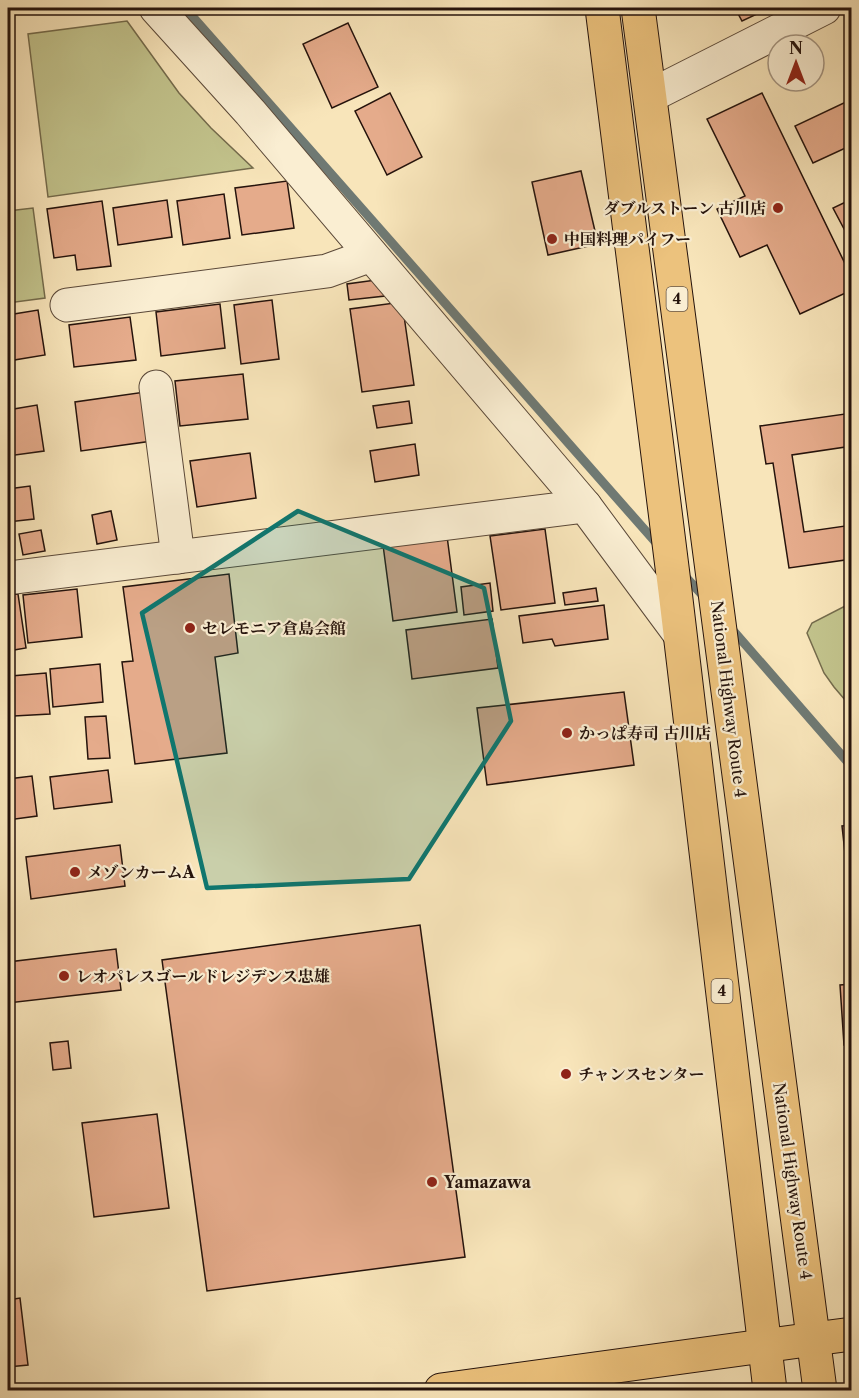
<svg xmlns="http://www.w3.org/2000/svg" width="859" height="1398" font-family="'Libre Caslon Text','Noto Serif JP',serif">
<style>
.green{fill:#c2c38c;stroke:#746b4c;stroke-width:1.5}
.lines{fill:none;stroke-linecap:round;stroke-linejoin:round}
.stream{stroke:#6f7973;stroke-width:9}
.building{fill:#e5ab8b;stroke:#25130c;stroke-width:1.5}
.minor-casing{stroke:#5a4838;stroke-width:35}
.major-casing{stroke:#25130c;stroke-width:35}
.highway-casing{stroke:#25130c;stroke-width:35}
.minor{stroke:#faeed2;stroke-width:33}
.major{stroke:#ecc27d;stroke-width:33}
.highway{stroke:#ecc27d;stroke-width:33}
.marked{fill:#0f766e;fill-opacity:0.2;stroke:#0f766e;stroke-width:4.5;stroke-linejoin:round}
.poi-dot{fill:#8f2418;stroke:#faeed2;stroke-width:2}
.labels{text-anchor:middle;stroke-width:4.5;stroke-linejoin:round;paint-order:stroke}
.shield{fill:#faeed2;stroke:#655547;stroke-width:1.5}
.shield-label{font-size:15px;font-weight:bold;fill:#25130c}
.poi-label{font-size:16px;font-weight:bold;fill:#25130c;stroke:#faeed2;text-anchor:start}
.street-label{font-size:16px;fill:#25130c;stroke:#faeed2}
</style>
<rect width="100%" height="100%" fill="#f8e5ba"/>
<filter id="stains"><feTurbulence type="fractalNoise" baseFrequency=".00333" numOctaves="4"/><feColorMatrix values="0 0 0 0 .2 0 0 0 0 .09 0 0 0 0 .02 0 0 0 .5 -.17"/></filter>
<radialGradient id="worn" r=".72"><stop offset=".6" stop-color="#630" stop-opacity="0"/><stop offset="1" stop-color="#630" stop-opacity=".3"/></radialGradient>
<g class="green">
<path d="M127 21 179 93 211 128 253 168 48 197 28 34Z"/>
<path d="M33 208 45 298 8 303V211Z"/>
<path d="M851 603V707L834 687 824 673 807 633 812 623Z"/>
</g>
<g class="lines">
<g class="stream">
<path d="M185 8 659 546"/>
<path d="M684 575 705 598"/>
<path d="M730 627 852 767"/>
</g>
</g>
<g class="building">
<path d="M451 8H534L452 13Z"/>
<path d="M735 8H770L742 21Z"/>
<path d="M348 23 378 87 332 108 303 44Z"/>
<path d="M390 93 422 157 387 175 355 111Z"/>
<path d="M762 93 852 278V290L800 314 767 245 740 257 717 209 745 196 707 119Z"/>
<path d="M848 101 852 110V145L813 163 795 126Z"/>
<path d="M581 171 598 244 548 255 532 182Z"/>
<path d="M287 181 294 228 242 235 235 188Z"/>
<path d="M224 194 230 238 183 245 177 201Z"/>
<path d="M852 199V244L833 208Z"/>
<path d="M167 200 172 237 118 245 113 208Z"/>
<path d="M102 201 111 266 77 270 75 255 54 258 47 209Z"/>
<path d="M383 279 385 296 349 300 347 284Z"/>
<path d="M272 300 279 359 241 364 234 305Z"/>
<path d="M402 302 414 385 362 392 350 309Z"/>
<path d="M220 304 225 348 161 356 156 312Z"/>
<path d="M38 310 45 355 8 361V315Z"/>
<path d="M130 317 136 360 74 367 69 325Z"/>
<path d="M243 374 248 419 180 426 175 381Z"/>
<path d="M145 392 152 441 81 451 75 402Z"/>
<path d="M409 401 412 423 377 428 373 406Z"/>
<path d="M37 405 44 451 8 456V410Z"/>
<path d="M852 413V446L792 455 804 532 852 525V559L789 568 773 463 766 464 760 426Z"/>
<path d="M415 444 419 475 375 482 370 451Z"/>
<path d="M250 453 256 498 197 507 190 461Z"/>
<path d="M30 486 34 519 8 522V489Z"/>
<path d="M111 511 117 540 97 544 92 515Z"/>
<path d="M545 529 555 603 501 610 490 536Z"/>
<path d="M41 530 45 551 23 555 19 534Z"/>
<path d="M447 536 457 612 393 621 383 545Z"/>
<path d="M229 574 238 653 215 657 227 753 135 764 122 662 133 661 123 587Z"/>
<path d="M490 583 493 611 464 615 461 587Z"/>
<path d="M596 588 598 601 565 605 563 593Z"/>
<path d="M77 589 82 637 28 643 23 595Z"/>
<path d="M18 594 26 648 8 651V595Z"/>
<path d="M604 605 608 639 555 646 552 639 523 643 519 616Z"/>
<path d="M492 619 498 668 412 679 406 630Z"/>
<path d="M100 664 103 702 53 707 50 669Z"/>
<path d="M46 673 50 714 14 716 11 676Z"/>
<path d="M624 692 634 765 487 785 477 708Z"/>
<path d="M106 716 110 758 88 759 85 717Z"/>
<path d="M108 770 112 802 54 809 50 777Z"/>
<path d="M32 776 37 816 8 820V779Z"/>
<path d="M852 825V917L842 826Z"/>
<path d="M120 845 125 886 31 899 26 857Z"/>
<path d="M420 925 465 1257 207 1291 162 960Z"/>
<path d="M116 949 121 990 8 1003V962Z"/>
<path d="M852 984V1045H844L840 985Z"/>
<path d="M68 1041 71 1068 53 1070 50 1043Z"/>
<path d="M157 1114 169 1208 94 1217 82 1123Z"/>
<path d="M20 1298 28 1365 8 1367V1300Z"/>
</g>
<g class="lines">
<g class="minor-casing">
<g id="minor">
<path d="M156 8 250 112 585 506"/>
<path d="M650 96 824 8"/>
<path d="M67 305 327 271 371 255"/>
<path d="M156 387 178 557"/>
<path d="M8 578 585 506 679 633"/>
</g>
</g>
<g class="major-casing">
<path id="major" d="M814 1339 852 1334"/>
</g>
<g class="highway-casing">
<g id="highway">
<path d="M602 8 675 591 770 1390"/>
<path d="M638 8 820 1390"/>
<path d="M441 1390 814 1339"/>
</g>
</g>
<use href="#minor" class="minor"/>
<use href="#major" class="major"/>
<use href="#highway" class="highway"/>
</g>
<path class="marked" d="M298 511 484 588 511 721 409 879 207 888 142 613Z"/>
<g class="poi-dot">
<circle cx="778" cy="208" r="6"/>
<circle cx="552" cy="239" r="6"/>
<circle cx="190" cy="628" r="6"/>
<circle cx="567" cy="733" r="6"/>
<circle cx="75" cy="872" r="6"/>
<circle cx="64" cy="976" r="6"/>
<circle cx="566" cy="1074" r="6"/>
<circle cx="432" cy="1182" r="6"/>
</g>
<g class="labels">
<g class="shield">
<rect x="666.5" y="287" width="21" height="24" rx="4.5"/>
<rect x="711.5" y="979" width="21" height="24" rx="4.5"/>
</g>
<g class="shield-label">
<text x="677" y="304">4</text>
<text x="722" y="996">4</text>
</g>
<g class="poi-label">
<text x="766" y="214" text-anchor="end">ダブルストーン 古川店</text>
<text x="564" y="245">中国料理パイフー</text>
<text x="202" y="634">セレモニア倉島会館</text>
<text x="579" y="739">かっぱ寿司 古川店</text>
<text x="87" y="878">メゾンカームA</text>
<text x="76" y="982">レオパレスゴールドレジデンス忠雄</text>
<text x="578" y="1080">チャンスセンター</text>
<text x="444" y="1188">Yamazawa</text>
</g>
<g class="street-label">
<text transform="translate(729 699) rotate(83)" y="6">National Highway Route 4</text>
<text transform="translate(793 1181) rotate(82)" y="6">National Highway Route 4</text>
</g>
</g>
<rect width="859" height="1398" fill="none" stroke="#f8e5ba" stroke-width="30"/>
<rect x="9" y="9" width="841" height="1380" fill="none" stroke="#25130c" stroke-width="3"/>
<rect x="15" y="15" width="829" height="1368" fill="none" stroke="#25130c" stroke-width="1.5"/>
<g transform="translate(796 63)"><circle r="28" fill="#faeed2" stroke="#a59683" stroke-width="1.5"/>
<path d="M0-4.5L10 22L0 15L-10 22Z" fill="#8f2418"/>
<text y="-9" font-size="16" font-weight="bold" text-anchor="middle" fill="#25130c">N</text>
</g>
<rect width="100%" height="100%" filter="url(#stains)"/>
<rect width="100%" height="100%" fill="url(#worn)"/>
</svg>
